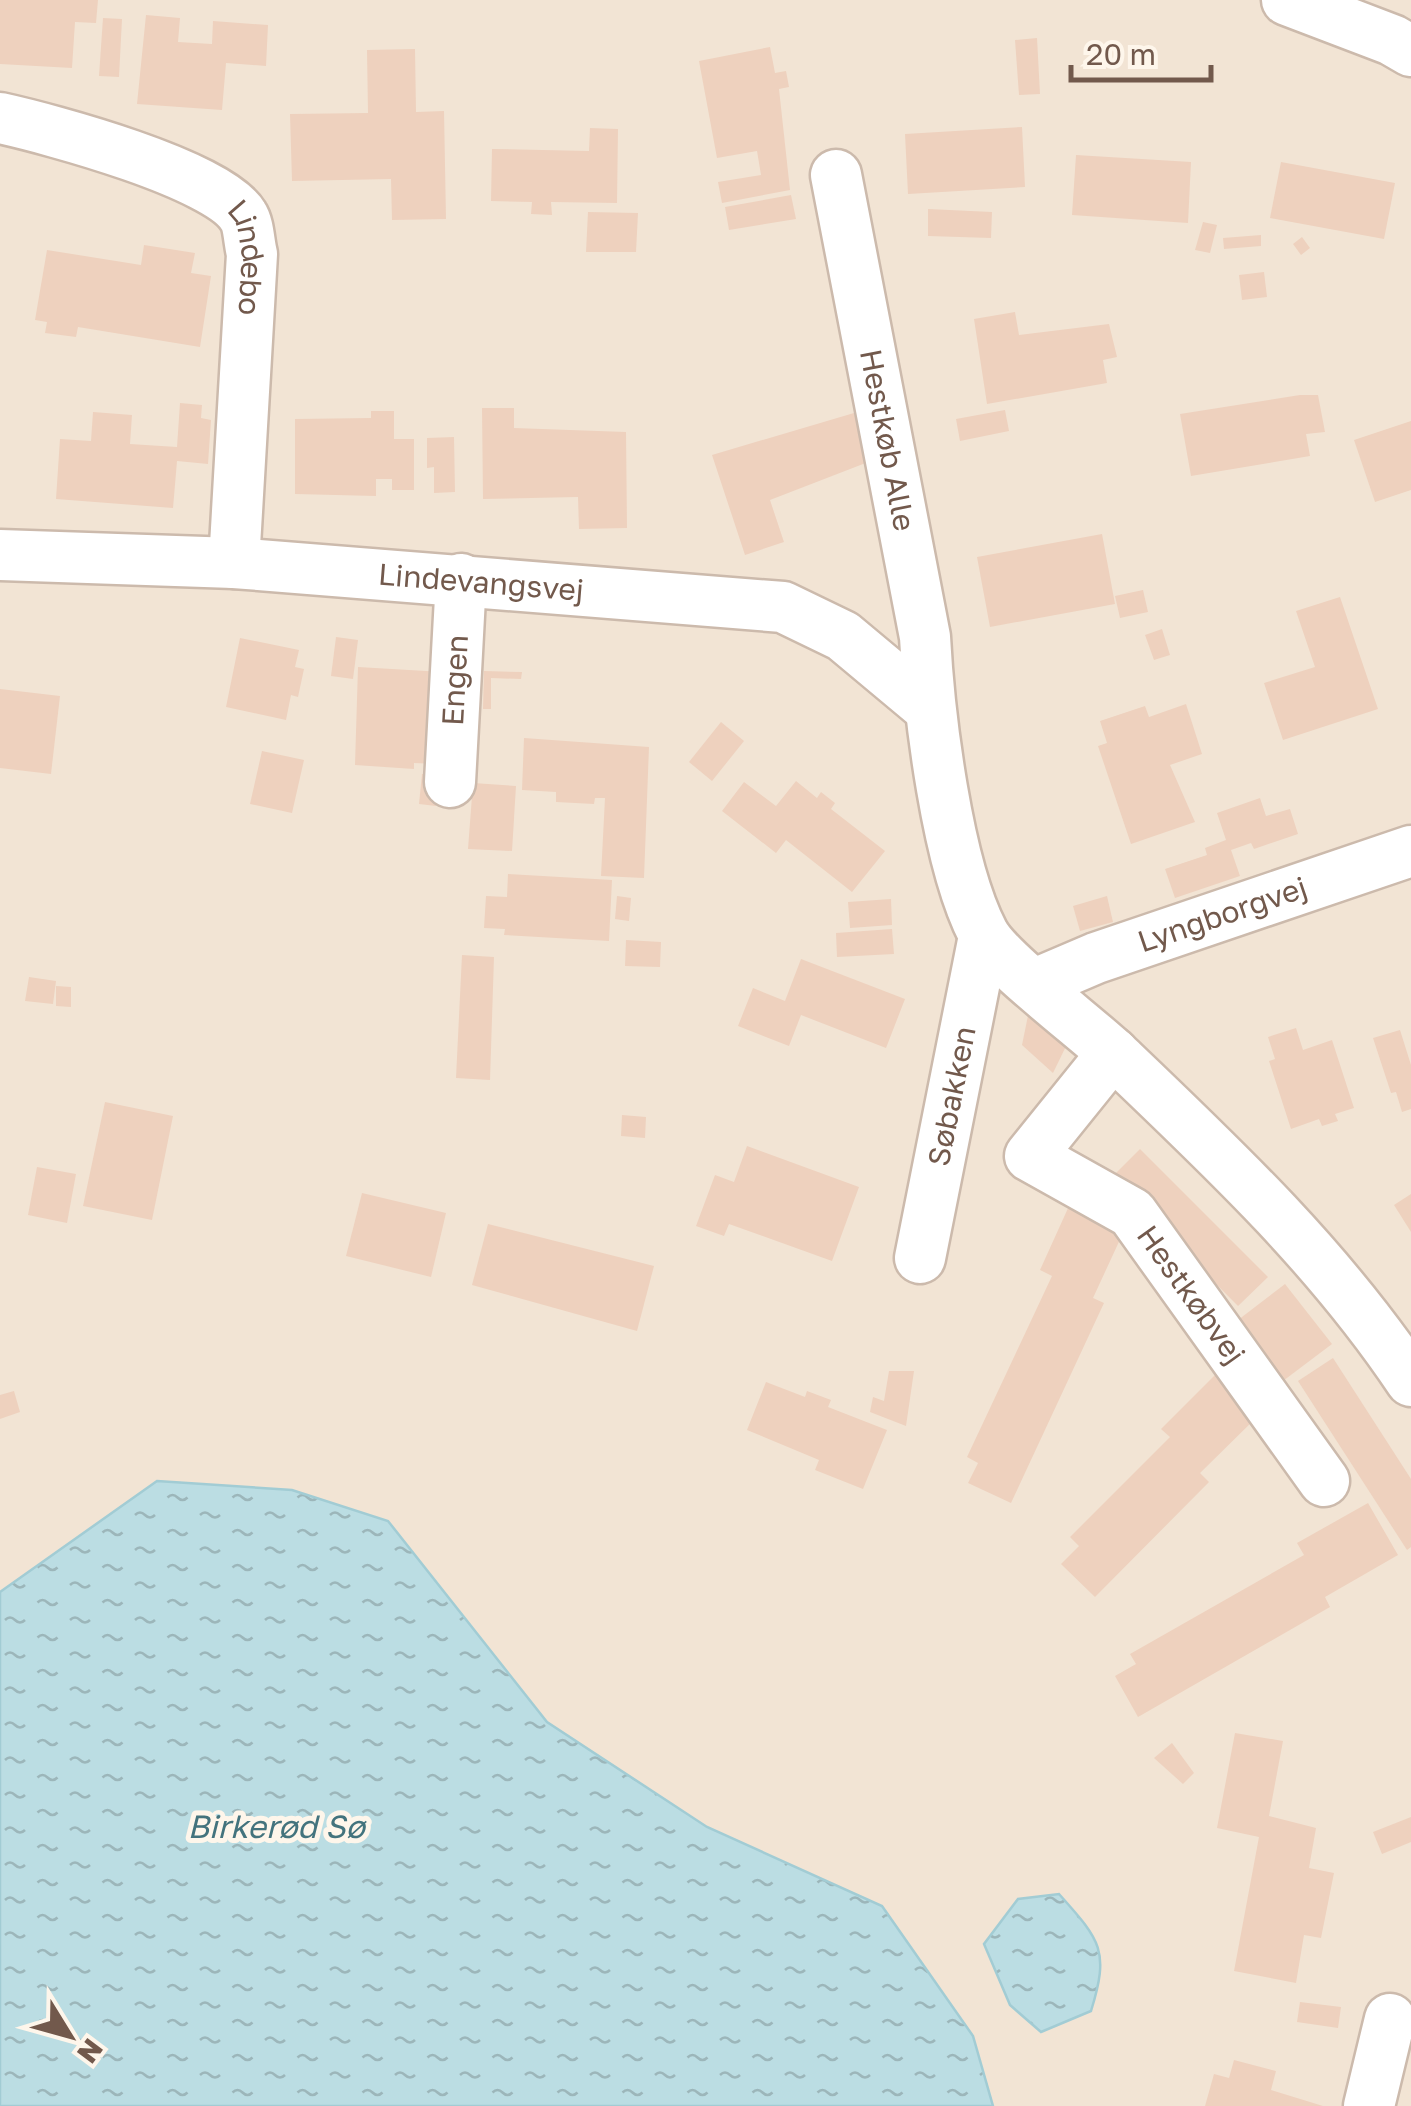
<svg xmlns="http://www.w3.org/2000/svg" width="1411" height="2106" font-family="'Golos Text',sans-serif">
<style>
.residential{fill:#f2e4d4}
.water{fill:url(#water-ripples);stroke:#a2ccd4;stroke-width:2.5}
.building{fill:#eed1be}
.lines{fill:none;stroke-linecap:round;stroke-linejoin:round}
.minor-casing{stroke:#ccbaac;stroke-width:55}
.minor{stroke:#fff;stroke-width:50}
.labels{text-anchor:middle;stroke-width:10;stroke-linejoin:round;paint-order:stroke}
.street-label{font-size:30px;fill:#72594c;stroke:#fef6eb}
.water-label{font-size:32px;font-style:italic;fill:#43737d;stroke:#fef6eb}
</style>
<defs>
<pattern id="water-ripples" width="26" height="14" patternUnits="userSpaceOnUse" patternTransform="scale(2.5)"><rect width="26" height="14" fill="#bbdde3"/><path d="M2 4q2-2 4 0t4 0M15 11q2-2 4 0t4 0" fill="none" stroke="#9cb6ba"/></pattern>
</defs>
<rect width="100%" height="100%" fill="#fbf2e5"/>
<rect class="residential" x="0" y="0" width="1411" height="2106"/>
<g class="water">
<path d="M157 1481 292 1490 388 1521 547 1722 707 1827 882 1906 973 2036 993 2106H0V1592Z"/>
<path d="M1059 1894C1100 1940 1110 1950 1091 2011L1041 2032 1010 2005 984 1944 1018 1899Z"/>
</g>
<g class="building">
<path d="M0 0H98L96 23 75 22 72 68 0 64Z"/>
<path d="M146 15 180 18 178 42 212 44 213 21 268 25 266 66 226 63 222 110 137 104Z"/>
<path d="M103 18 122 19 119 77 99 76Z"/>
<path d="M1037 38 1040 94 1019 95 1015 40Z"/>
<path d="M770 47 775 73 786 71 789 87 779 89 790 190 722 203 718 182 761 175 757 151 717 158 699 61Z"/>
<path d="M415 49 416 112 444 111 446 219 392 220 391 179 292 181 290 114 368 113 367 50Z"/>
<path d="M1022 127 1025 187 908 194 905 134Z"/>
<path d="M590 128 618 129 617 203 551 202 552 215 531 214 532 202 491 201 492 149 589 151Z"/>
<path d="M1076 155 1191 162 1188 223 1072 215Z"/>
<path d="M1281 162 1395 183 1384 239 1270 218Z"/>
<path d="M791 195 796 219 729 230 725 207Z"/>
<path d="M928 209 992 212 991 238 928 236Z"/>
<path d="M588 212 638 213 636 252H586Z"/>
<path d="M1203 222 1217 225 1210 253 1195 250Z"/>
<path d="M1261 235V246L1224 249 1223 238Z"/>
<path d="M1302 237 1310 248 1301 255 1293 244Z"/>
<path d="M144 245 195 253 191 273 211 276 200 347 78 327 76 337 45 333 47 322 35 320 47 250 141 265Z"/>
<path d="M1264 272 1267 297 1242 300 1239 275Z"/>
<path d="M1015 312 1019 335 1109 324 1117 357 1103 360 1107 383 987 404 974 319Z"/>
<path d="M1300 395H1318L1325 432 1306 434 1310 456 1191 476 1180 414Z"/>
<path d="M180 403 202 405 201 418 211 420 208 464 177 461 173 508 56 499 60 439 91 441 93 412 132 415 130 444 177 447Z"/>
<path d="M482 408H514V428L626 432 627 528 579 529 578 497 483 499Z"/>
<path d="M1005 410 1009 431 960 441 956 419Z"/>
<path d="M371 411H394V439H414V490H392V479H376V496L295 494V419L371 418Z"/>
<path d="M854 413 858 424 869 420 876 459 770 500 784 542 745 555 712 455Z"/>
<path d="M1411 421V490L1375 502 1354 440Z"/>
<path d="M454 437 455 492 434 493V467L427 468V438Z"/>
<path d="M1102 534 1115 604 990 627 977 557Z"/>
<path d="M1143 590 1148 612 1120 618 1115 596Z"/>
<path d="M1340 597 1378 709 1283 740 1264 683 1315 667 1296 611Z"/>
<path d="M1162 629 1170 655 1154 660 1145 635Z"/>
<path d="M336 637 358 640 353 679 331 676Z"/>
<path d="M240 638 299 650 295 667 304 669 298 697 291 695 286 720 226 707Z"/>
<path d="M358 667 443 672 438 764 414 763V769L355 765Z"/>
<path d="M484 671 522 672 521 679 491 678V709H483Z"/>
<path d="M0 689 60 696 51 774 0 768Z"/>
<path d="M1186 704 1202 754 1170 765 1195 822 1131 844 1098 746 1107 743 1100 721 1145 706 1149 717Z"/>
<path d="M721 722 744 741 712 781 689 762Z"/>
<path d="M524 738 649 747 644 878 601 876 605 798H595L594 804 556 802V792L522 790Z"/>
<path d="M262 751 304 760 292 813 250 804Z"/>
<path d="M422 774 439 775 436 806 419 804Z"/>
<path d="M796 781 817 798 821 792 835 803 831 809 885 851 852 892 786 840 776 853 722 811 744 782 776 806Z"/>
<path d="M473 783 516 786 512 851 468 849Z"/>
<path d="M1260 798 1266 816 1290 809 1298 834 1254 849 1251 843 1231 850 1240 876 1175 898 1165 869 1207 855 1205 848 1226 840 1217 813Z"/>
<path d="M508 874 612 880 609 941 504 935 505 929 484 928 486 896 507 897Z"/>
<path d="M617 896 631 898 629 921 615 919Z"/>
<path d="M1107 896 1113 922 1080 931 1073 906Z"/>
<path d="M891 899 892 925 850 928 848 902Z"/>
<path d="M892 929 894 954 837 957 836 933Z"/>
<path d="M626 940 661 942 660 967 625 966Z"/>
<path d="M462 955 494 957 490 1080 456 1078Z"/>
<path d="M801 959 905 999 886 1048 801 1015 789 1046 738 1026 753 988 785 1001Z"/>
<path d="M29 977 56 981 53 1004 25 1001Z"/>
<path d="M56 986 71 987V1007L56 1006Z"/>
<path d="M1031 1001 1071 1036 1053 1073 1022 1045Z"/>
<path d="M1296 1028 1303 1050 1332 1040 1354 1108 1335 1114 1338 1121 1322 1126 1319 1119 1291 1129 1269 1061 1275 1059 1268 1037Z"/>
<path d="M1400 1030 1411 1065V1109L1402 1112 1396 1092 1391 1093 1373 1038Z"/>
<path d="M105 1102 173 1116 152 1220 83 1206Z"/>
<path d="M622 1115 646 1117 645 1138 621 1136Z"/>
<path d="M747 1146 859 1187 832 1261 729 1224 724 1236 696 1226 715 1175 734 1182Z"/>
<path d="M1140 1149 1268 1277 1238 1306 1111 1178Z"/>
<path d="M37 1167 76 1174 67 1223 28 1215Z"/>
<path d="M362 1193 446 1213 431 1277 346 1256Z"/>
<path d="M1411 1194V1232L1394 1205Z"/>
<path d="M1074 1195 1129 1220 1093 1298 1104 1303 1011 1503 968 1483 978 1463 967 1457 1052 1276 1040 1270Z"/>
<path d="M488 1224 654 1266 637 1331 472 1285Z"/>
<path d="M1285 1284 1332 1344 1271 1390 1225 1330Z"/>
<path d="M1333 1358 1411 1479V1547L1407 1550 1298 1381Z"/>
<path d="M889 1371H914L906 1426 870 1412 873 1397 884 1401Z"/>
<path d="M1219 1371 1261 1413 1200 1473 1209 1482 1095 1597 1061 1564 1079 1546 1070 1537 1170 1437 1161 1429Z"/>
<path d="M766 1382 805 1397 807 1391 831 1400 828 1407 887 1430 863 1489 815 1470 819 1460 747 1430Z"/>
<path d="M14 1391 20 1412 0 1419V1395Z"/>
<path d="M1368 1503 1398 1555 1325 1597 1330 1607 1138 1717 1115 1676 1136 1664 1130 1654 1304 1555 1297 1543Z"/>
<path d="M1235 1733 1283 1741 1269 1816 1316 1828 1309 1868 1334 1873 1321 1938 1304 1935 1296 1983 1234 1971 1259 1837 1217 1828Z"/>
<path d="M1172 1743 1194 1773 1183 1784 1154 1758Z"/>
<path d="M1411 1817V1842L1382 1854 1373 1832Z"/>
<path d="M1300 2002 1341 2007 1338 2028 1297 2022Z"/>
<path d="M1234 2060 1276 2071 1271 2090 1323 2106H1205L1214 2074 1229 2078Z"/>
</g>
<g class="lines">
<g class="minor-casing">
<g id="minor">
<path d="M1287 0 1392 40 1411 51"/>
<path id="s1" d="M0 118C50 129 218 174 243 216 249 225 249 243 252 254L234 563"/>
<path id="s2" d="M836 175 925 637C929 715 947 864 983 933 998 962 1088 1029 1116 1056 1223 1158 1329 1258 1411 1381"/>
<path id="s3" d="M0 555 234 563 783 607 843 636 928 707"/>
<path id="s4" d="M450 782 461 579"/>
<path id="s5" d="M1035 984 1096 958 1411 851"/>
<path id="s6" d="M1113 1053 1030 1156 1132 1213 1324 1481"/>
<path id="s7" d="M920 1258 984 936"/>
<path d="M1369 2106 1390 2019"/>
</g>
</g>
<use href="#minor" class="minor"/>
</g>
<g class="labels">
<g class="street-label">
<text dy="10" stroke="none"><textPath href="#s1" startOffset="308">Lindebo</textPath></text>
<text dy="10" stroke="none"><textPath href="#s2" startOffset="270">Hestkøb Alle</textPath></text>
<text dy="10" stroke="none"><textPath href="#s3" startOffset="482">Lindevangsvej</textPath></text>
<text dy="10" stroke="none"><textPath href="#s4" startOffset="102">Engen</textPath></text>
<text dy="10" stroke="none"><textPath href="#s5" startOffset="200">Lyngborgvej</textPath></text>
<text dy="10" stroke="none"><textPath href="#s7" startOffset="165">Søbakken</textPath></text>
<text dy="10" stroke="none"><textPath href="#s6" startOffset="350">Hestkøbvej</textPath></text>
</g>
<g class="water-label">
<text x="276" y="1838">Birkerød Sø</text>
</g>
</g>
<g transform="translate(70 2036) rotate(127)" stroke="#fef6eb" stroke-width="8" paint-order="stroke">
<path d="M0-8L18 38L0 25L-18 38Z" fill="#72594c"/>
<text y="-15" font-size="28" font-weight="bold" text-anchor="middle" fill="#72594c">N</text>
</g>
<path d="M1071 65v15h140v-15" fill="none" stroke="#72594c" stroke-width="5"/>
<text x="1086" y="65" font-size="30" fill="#72594c" stroke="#fef6eb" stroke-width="8" paint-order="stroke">20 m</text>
</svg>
